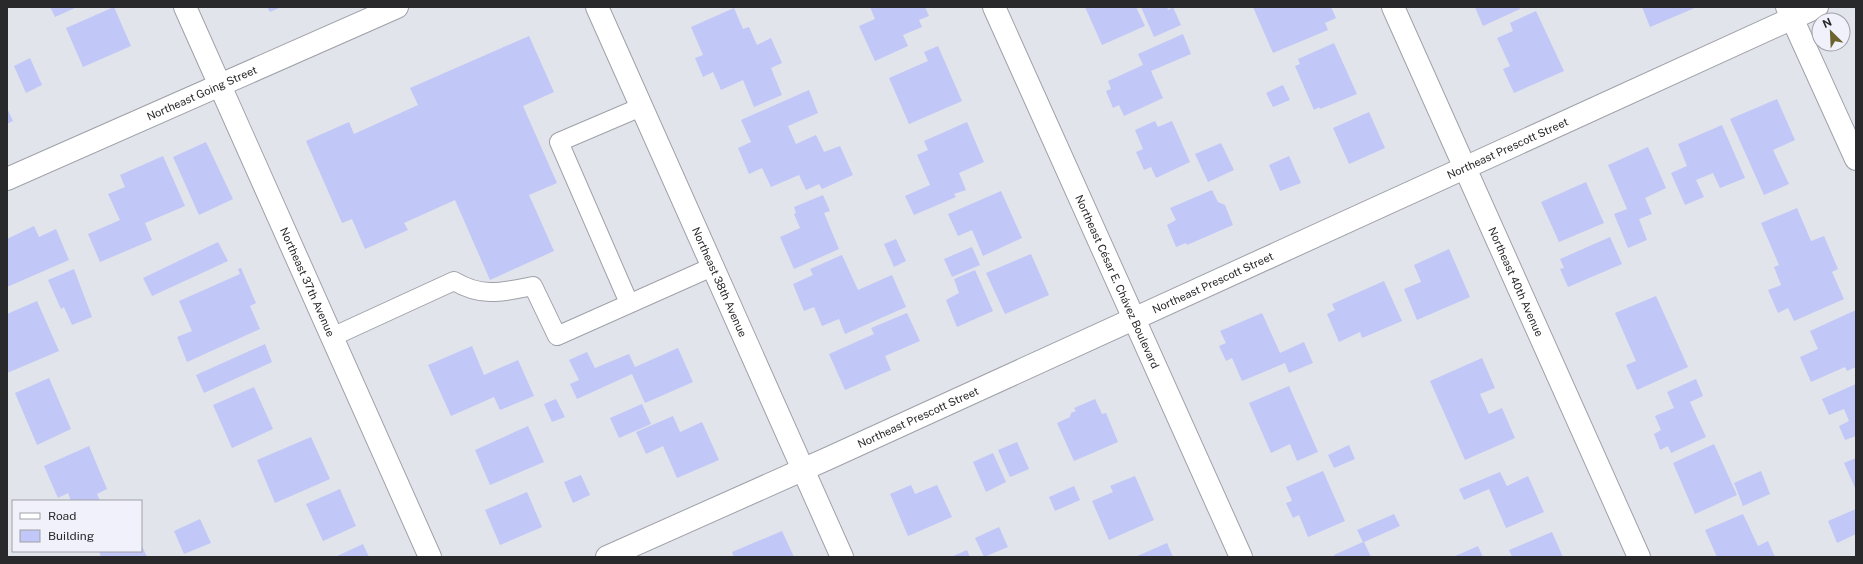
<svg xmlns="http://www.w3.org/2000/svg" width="1863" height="564" font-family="'Public Sans',sans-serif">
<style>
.building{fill:#c1c7f7}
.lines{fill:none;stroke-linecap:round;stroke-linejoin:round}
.lane-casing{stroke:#9fa1a9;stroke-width:20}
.street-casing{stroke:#9fa1a9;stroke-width:24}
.secondary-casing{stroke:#9fa1a9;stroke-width:24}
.lane{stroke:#fff;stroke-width:18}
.street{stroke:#fff;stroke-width:22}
.secondary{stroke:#fff;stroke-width:22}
.labels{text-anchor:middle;stroke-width:3;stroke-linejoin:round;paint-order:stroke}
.street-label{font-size:11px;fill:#29292c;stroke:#f0f1fa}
</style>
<rect width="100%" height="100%" fill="#e2e4ec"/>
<g class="building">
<path d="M50 7H77L55 17Z"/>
<path d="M114 7 131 46 83 67 66 28Z"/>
<path d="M267 7H281L270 12Z"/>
<path d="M870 7H925L929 16 919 20 922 27 903 35 908 46 875 61 859 26 875 19Z"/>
<path d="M1085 7H1136L1145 26 1102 45Z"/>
<path d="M1141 7H1167L1168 10 1173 7 1181 25 1154 37Z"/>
<path d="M1253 7H1331L1336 18 1325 23 1328 30 1273 53Z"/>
<path d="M1475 7H1519L1520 9 1483 26Z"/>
<path d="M1642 7H1697L1650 27Z"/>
<path d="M734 8 743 29 749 27 757 45 771 38 782 63 771 68 782 95 754 107 743 80 721 90 713 72 703 77 695 58 703 55 691 27Z"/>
<path d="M1536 11 1564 71 1514 93 1503 69 1510 66 1497 38 1513 31 1510 23Z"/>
<path d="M1183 34 1191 54 1151 71 1163 98 1124 116 1119 105 1113 108 1106 91 1111 89 1108 81 1143 65 1138 54Z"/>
<path d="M529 36 554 92 523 106 557 183 529 195 554 251 490 280 455 200 404 223 408 230 365 249 352 219 342 223 306 141 349 122 354 134 418 105 410 88Z"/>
<path d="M1334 43 1357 94 1320 109 1319 107 1314 110 1295 66 1300 64 1298 59Z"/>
<path d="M938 46 962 101 909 124 889 78 928 61 924 52Z"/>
<path d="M30 58 42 85 26 93 14 66Z"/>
<path d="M1283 85 1290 100 1273 107 1266 93Z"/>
<path d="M809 90 818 113 788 126 796 144 816 135 824 152 840 146 853 175 822 189 819 184 806 190 799 175 771 187 762 168 749 174 738 148 751 142 741 120Z"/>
<path d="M1777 99 1795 140 1773 150 1789 184 1764 195 1730 119Z"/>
<path d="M7 108 13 121 7 124Z"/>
<path d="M1369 112 1385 148 1349 164 1333 128Z"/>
<path d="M1155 121 1158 127 1172 121 1190 162 1156 178 1151 167 1144 170 1136 152 1143 149 1135 130Z"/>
<path d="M967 122 984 162 959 173 966 190 954 194 956 197 914 215 905 196 930 185 917 155 928 150 924 141Z"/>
<path d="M1722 125 1745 178 1720 188 1713 173 1696 180 1704 197 1685 205 1671 173 1687 166 1678 144Z"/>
<path d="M206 142 233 199 199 215 173 157Z"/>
<path d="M1221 143 1234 170 1208 182 1195 154Z"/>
<path d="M1648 147 1666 188 1645 198 1652 214 1639 219 1647 240 1628 248 1614 214 1627 209 1608 165Z"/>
<path d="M163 156 185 206 145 223 152 240 100 262 88 234 120 220 108 194 125 187 120 175Z"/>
<path d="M1289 156 1301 183 1280 191 1269 165Z"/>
<path d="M1586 182 1604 223 1559 242 1541 202Z"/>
<path d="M1212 190 1218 202 1225 205 1233 225 1187 245 1186 243 1176 247 1167 225 1176 220 1170 208Z"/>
<path d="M1001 191 1022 238 983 256 972 230 958 236 948 214Z"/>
<path d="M823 195 830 211 824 213 839 249 794 269 780 237 800 228 794 214 796 213 794 207Z"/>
<path d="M1797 208 1811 241 1824 236 1838 269 1832 272 1844 299 1794 321 1788 308 1778 313 1768 290 1781 285 1774 267 1779 265 1761 223Z"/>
<path d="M34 226 39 237 56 229 69 260 7 287V239Z"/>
<path d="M1610 237 1622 264 1568 287 1560 269 1564 268 1560 259Z"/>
<path d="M896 239 906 261 894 267 884 244Z"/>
<path d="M218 242 228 261 152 296 143 278Z"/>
<path d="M972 247 980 265 952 277 944 259Z"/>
<path d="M1449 249 1470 297 1417 320 1404 289 1421 282 1414 265Z"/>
<path d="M1031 254 1049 295 1005 314 986 273Z"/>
<path d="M842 255 858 290 892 275 906 307 845 334 839 319 822 326 814 307 804 311 793 284 813 275 810 269Z"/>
<path d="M241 268 256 303 250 306 260 329 187 362 177 337 192 331 179 301 240 274 238 269Z"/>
<path d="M74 269 92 317 72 325 64 307 61 309 48 280Z"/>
<path d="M975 270 993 311 957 327 946 300 959 293 954 279Z"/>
<path d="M1384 281 1402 321 1362 338 1360 332 1339 342 1327 314 1335 310 1332 304Z"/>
<path d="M1656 296 1688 367 1637 390 1626 365 1636 361 1615 313Z"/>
<path d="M37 301 59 351 7 373V314Z"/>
<path d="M1856 310V367L1847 371 1845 367 1811 382 1800 357 1818 349 1810 331Z"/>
<path d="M907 313 920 341 885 356 891 370 845 390 829 354 874 334 871 328Z"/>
<path d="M1262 313 1280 353 1304 342 1313 363 1289 373 1285 363 1242 381 1232 358 1226 361 1219 346 1226 343 1220 331Z"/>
<path d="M265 344 272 362 204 393 196 375Z"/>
<path d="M472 346 484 375 518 360 534 396 500 410 494 397 451 416 428 365Z"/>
<path d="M678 348 693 382 645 403 632 374 577 399 570 384 579 380 569 360 587 352 595 368 629 354 635 367Z"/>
<path d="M1482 358 1495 388 1480 394 1489 414 1502 408 1515 438 1465 460 1430 381Z"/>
<path d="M49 378 71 429 37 445 15 393Z"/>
<path d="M1696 379 1703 396 1690 402 1706 437 1671 453 1668 446 1660 450 1654 434 1661 430 1655 416 1674 408 1667 392Z"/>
<path d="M1856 384V436L1845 440 1839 426 1849 421 1844 409 1829 415 1822 399Z"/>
<path d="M1289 386 1318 452 1297 461 1290 444 1271 453 1249 403Z"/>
<path d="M254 387 273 429 232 448 213 405Z"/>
<path d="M556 399 565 417 552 422 544 404Z"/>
<path d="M1095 399 1102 414 1106 413 1118 442 1074 461 1057 423 1070 417 1071 413 1076 411 1074 408Z"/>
<path d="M642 404 651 424 619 438 610 418Z"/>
<path d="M673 416 680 432 702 422 719 460 677 478 663 446 646 454 636 432Z"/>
<path d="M528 426 544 462 490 485 475 450Z"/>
<path d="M311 437 330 479 275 503 257 460Z"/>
<path d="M1017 442 1029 469 1010 477 998 450Z"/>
<path d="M1714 444 1737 495 1695 514 1673 463Z"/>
<path d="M1349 445 1355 459 1334 468 1328 455Z"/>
<path d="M89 446 107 489 97 494 100 501H71L68 493 58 498 44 466Z"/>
<path d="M993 453 1006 482 986 492 973 462Z"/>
<path d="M1856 458V490L1844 463Z"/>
<path d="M1323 471 1345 521 1308 537 1299 515 1293 518 1286 503 1292 501 1286 487Z"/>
<path d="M1761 471 1770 494 1743 506 1734 483Z"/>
<path d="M1500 472 1507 486 1528 476 1544 512 1506 528 1489 489 1464 500 1459 489Z"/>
<path d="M581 475 590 495 573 503 564 482Z"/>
<path d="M1135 476 1154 520 1109 540 1092 501 1113 492 1110 486Z"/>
<path d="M911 485 915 494 937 485 952 517 908 536 890 494Z"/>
<path d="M1074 486 1080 500 1055 511 1049 497Z"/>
<path d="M340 489 356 526 323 541 306 504Z"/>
<path d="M527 492 542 527 500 545 485 510Z"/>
<path d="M1856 509V534L1837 543 1828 521Z"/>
<path d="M1394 514 1400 526 1364 542 1371 557H1334V555L1363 542 1357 530Z"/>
<path d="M1743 514 1758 546 1768 541 1775 557H1717L1705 530Z"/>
<path d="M200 519 211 543 184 554 174 531Z"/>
<path d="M999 527 1008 547 984 557 975 538Z"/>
<path d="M782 531 794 557H734L732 552Z"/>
<path d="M1552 532 1563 557H1512L1509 550Z"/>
<path d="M1167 543 1173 557H1135Z"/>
<path d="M141 544 147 557H101L99 551H141Z"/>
<path d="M363 544 369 557H335Z"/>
<path d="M1478 546 1483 557H1453Z"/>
<path d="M967 550 970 557H951Z"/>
</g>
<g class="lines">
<g class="lane-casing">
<g id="lane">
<path d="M629 303 559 142 641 107"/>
<path d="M332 337 454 281C482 298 503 292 533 286L557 336 712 267"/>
</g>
</g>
<g class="street-casing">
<g id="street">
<path id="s1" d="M185 7 430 557"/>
<path id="s2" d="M597 7 842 557"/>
<path id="s3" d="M994 7 1241 557"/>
<path id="s4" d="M1393 7 1639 557"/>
<path d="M1787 7 1856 159"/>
<path id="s5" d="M7 179 397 7"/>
</g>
</g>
<g class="secondary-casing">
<g id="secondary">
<path id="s6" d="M607 557 829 458 1817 7"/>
</g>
</g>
<use href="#lane" class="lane"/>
<use href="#street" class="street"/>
<use href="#secondary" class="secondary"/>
</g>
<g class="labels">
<g class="street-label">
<text dy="4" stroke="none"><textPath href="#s5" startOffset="213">Northeast Going Street</textPath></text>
<text dy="4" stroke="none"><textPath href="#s6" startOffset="989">Northeast Prescott Street</textPath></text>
<text dy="4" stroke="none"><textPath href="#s1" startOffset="301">Northeast 37th Avenue</textPath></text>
<text dy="4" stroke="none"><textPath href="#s2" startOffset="301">Northeast 38th Avenue</textPath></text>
<text dy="4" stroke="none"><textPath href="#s3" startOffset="301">Northeast César E. Chávez Boulevard</textPath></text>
<text dy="4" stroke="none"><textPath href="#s4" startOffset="301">Northeast 40th Avenue</textPath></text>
<text dy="4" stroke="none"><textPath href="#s6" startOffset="665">Northeast Prescott Street</textPath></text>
<text dy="4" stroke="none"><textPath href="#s6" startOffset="341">Northeast Prescott Street</textPath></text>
</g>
</g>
<rect width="1863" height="564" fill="none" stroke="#29292c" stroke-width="16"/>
<rect x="12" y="500" width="130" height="52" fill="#f0f1fa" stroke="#a0a1a8"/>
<rect x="20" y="513" width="20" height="6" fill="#ffffff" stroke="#a0a1a8"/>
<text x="48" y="520" font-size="12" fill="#29292c">Road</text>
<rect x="20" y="530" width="20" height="12" fill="#c1c7f7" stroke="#a0a1a8"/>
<text x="48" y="540" font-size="12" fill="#29292c">Building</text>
<g transform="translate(1831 32) rotate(336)"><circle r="19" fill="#f0f1fa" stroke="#a0a1a8"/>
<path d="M0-3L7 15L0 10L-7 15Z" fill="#6d6330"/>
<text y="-6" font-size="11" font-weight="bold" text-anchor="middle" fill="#29292c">N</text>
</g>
</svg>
